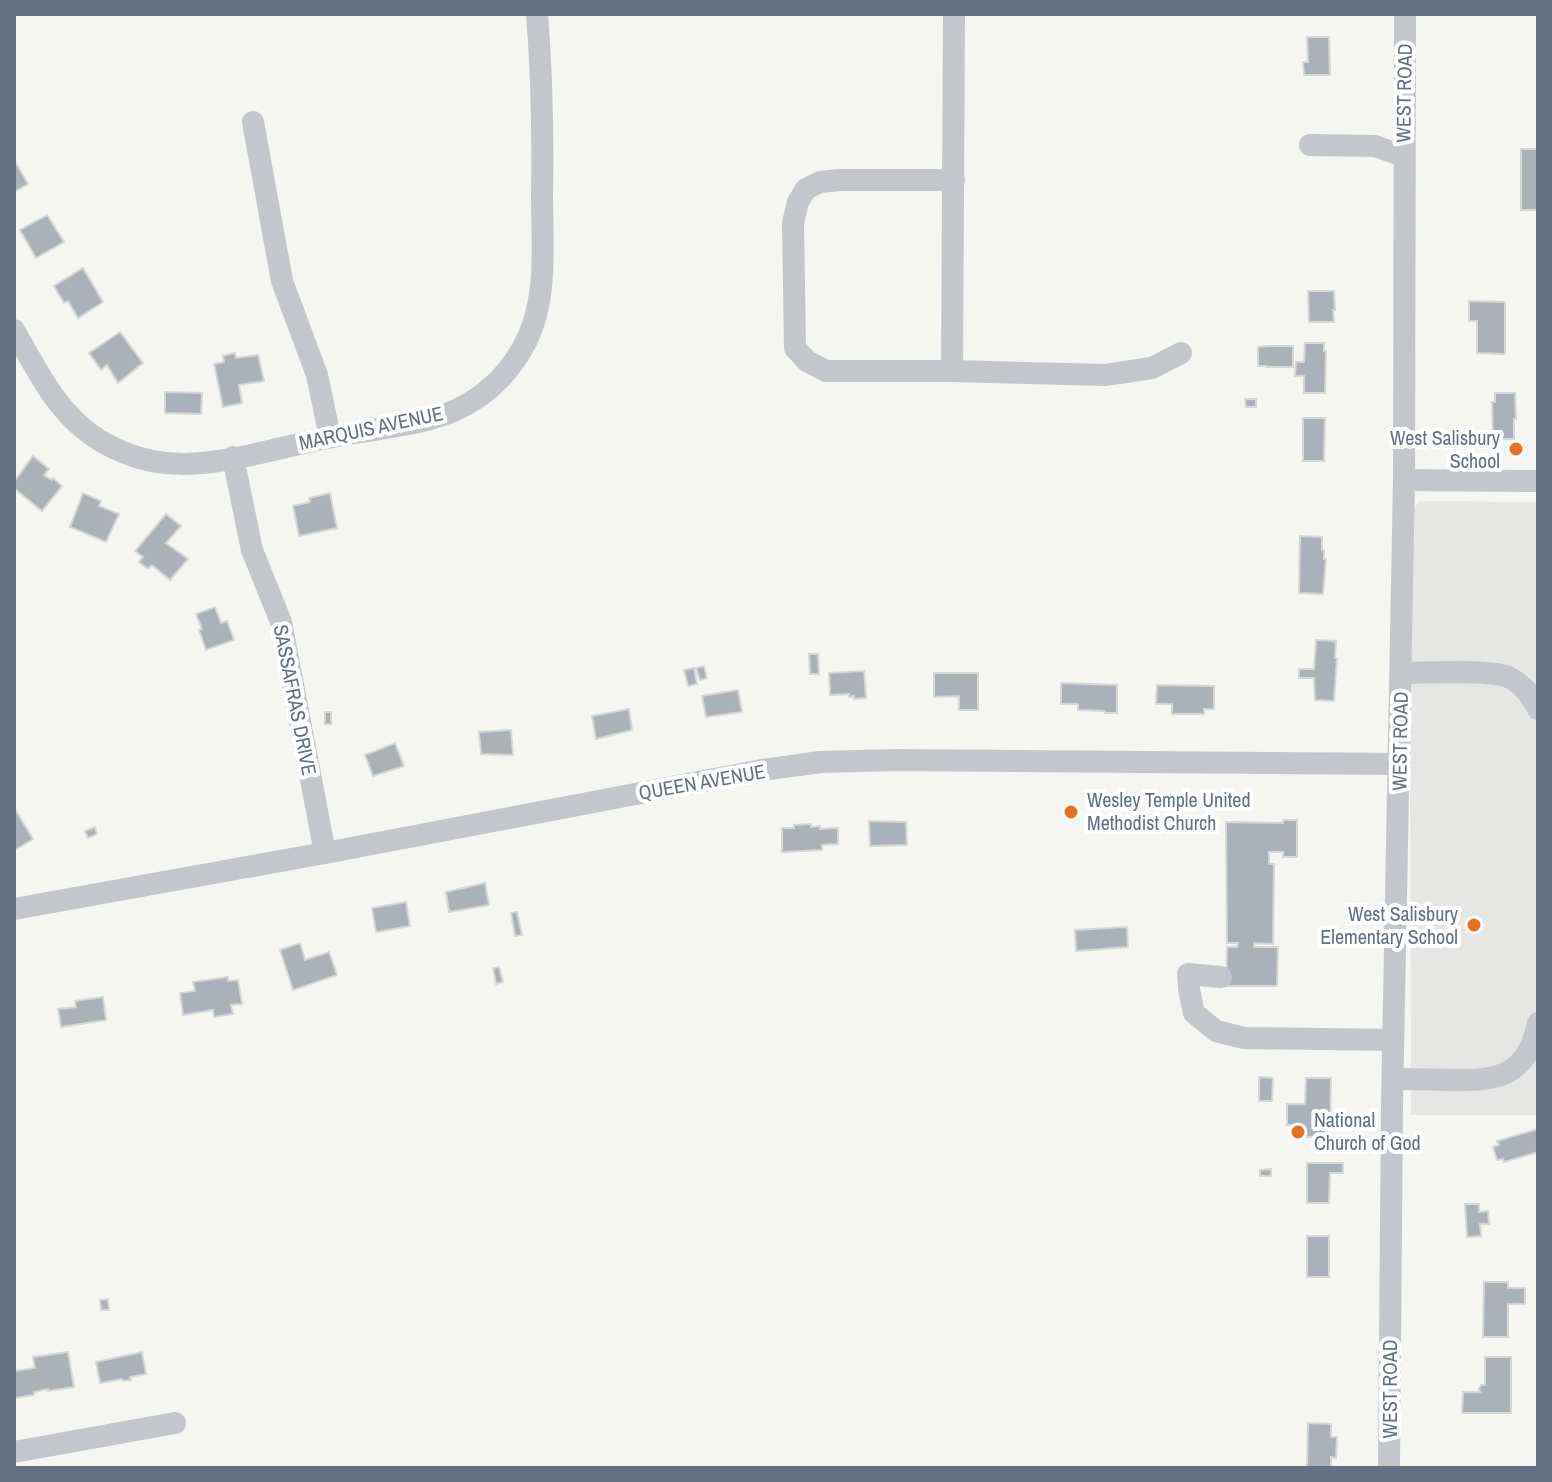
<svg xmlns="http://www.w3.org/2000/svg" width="1552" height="1482" font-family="'Archivo Narrow',sans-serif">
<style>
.built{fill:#e6e6e5}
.building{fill:#abb1b8;stroke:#d6d7d5;stroke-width:2}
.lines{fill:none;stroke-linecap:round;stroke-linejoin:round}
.minor{stroke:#c3c6ca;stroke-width:22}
.poi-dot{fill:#e27325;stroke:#fff;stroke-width:3}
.labels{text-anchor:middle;stroke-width:8;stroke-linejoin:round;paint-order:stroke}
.street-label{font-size:20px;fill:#647083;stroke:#fff}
.poi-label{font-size:20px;fill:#647083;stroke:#fff;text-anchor:end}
</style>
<rect width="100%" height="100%" fill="#f5f6f2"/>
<path class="built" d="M1420 501 1538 502V1115H1411L1410 736 1413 509Z"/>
<g class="building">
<path d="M1307 37H1329L1330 75H1304L1303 62H1308Z"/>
<rect x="1521" y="149" width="17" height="61"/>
<path d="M14 160 28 184 14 192Z"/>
<path d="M47 215 64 242 36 258 20 230Z"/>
<path d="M83 268 103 302 78 318 68 301 64 303 54 286Z"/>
<path d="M1308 291H1334L1335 310H1333L1334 322H1309Z"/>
<path d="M1469 301 1505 302V354L1477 353V321H1469Z"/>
<path d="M120 332 143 363 118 383 107 365 101 370 89 353Z"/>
<path d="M1305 343H1324V351H1326L1325 393H1304V376H1295L1296 362H1304Z"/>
<path d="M1267 346H1293V367H1267V366H1258V347Z"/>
<path d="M235 353 236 358 258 355 264 381 239 385 242 403 223 407 214 364 224 362 223 356Z"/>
<path d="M165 392 202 393 201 414 165 413Z"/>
<path d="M1495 393H1515L1516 419H1514V439H1493L1492 402H1495Z"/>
<path d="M1245 399H1256V407H1246Z"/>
<path d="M1303 418H1325L1324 461H1303Z"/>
<path d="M33 456 49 469 44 475 45 476 52 480 53 478 62 486 42 511 14 488V482Z"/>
<path d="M83 493 101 501 99 506 119 514 106 542 70 527Z"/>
<path d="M330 493 337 528 299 536 293 506 310 502 309 498Z"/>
<path d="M166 514 181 526 166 543 188 559 170 580 152 565 148 569 139 562 143 557 135 551Z"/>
<path d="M1300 536 1322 537V550H1324V559H1326L1323 594 1299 593Z"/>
<path d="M215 607 221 623 227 621 234 640 206 650 199 630 202 629 196 614Z"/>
<path d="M1316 640 1336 641 1335 658H1337L1334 701 1315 700 1314 678H1299V669H1314Z"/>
<path d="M809 654H818L819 674H810Z"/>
<path d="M704 666 707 678 700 680 696 668Z"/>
<path d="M694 668 697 684 688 686 684 670Z"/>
<path d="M864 671 866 698 854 699V696L849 697V694L830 695 829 673Z"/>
<path d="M934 673H978V710H959V696L934 697Z"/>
<path d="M1061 683 1117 685V713H1105V711L1078 710V704H1061Z"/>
<path d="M1157 685 1214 686V709H1204V714H1172V704H1156Z"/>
<path d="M738 690 742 712 706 717 702 696Z"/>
<path d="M629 709 632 730 596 739 592 716Z"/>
<rect x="325" y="712" width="6" height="12"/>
<path d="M511 730 513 755 481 754 479 732Z"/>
<path d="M395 743 404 766 373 776 365 755Z"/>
<path d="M16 811 33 839 15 850 14 813Z"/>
<path d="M1283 820H1297V857H1283V852H1269V864H1274L1273 944 1254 943V947H1278L1277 986H1226L1227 947H1237L1238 943H1227L1226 822 1283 823Z"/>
<path d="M869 821 906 822 907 845 870 846Z"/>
<path d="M811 824V827L820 826V829L838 828V844L822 845V850L782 852V828H794V825Z"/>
<path d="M95 827 97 834 88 838 85 831Z"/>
<path d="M485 883 489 905 449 912 446 892Z"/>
<path d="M406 902 410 926 376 932 372 908Z"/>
<path d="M517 912 522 935 515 936 511 913Z"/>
<path d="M1127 927 1128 947 1076 951 1075 930Z"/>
<path d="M300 943 305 960 329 952 337 975 293 990 280 950Z"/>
<path d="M499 967 503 982 496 984 493 968Z"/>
<path d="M228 977V981L238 980 242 1004 231 1005 233 1014 214 1017 213 1010 183 1015 180 993 195 991 193 982Z"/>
<path d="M103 997 106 1020 61 1027 58 1009 76 1007 75 1001Z"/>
<path d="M1259 1077 1273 1078 1272 1101H1259Z"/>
<path d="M1306 1078H1331L1330 1137H1298V1125H1287V1104H1305Z"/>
<path d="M1538 1129V1152L1504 1162 1503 1159 1497 1160 1493 1147 1499 1145 1497 1141Z"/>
<path d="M1307 1163H1343V1173H1330L1329 1203H1307Z"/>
<path d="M1271 1169V1176H1260V1170Z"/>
<path d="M1465 1204H1479V1212L1488 1211 1489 1224H1480L1481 1236 1467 1237Z"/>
<rect x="1307" y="1236" width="22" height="41"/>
<path d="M1484 1282H1508V1288H1525V1304H1508V1337H1483Z"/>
<path d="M108 1299 109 1310H101L100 1300Z"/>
<path d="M68 1352 74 1387 48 1391V1389L34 1392V1395L15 1398 14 1371 35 1368 33 1357Z"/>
<path d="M142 1352 146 1374 130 1377 131 1380 123 1381 122 1379 100 1383 96 1362Z"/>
<path d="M1485 1357H1511V1413H1462L1463 1392H1480L1479 1389 1481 1385H1485Z"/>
<path d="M1308 1423 1331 1424V1437H1337L1336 1458 1331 1457V1468H1307Z"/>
</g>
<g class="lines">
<g class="minor">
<path d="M954 14 952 371 1105 375 1152 368 1181 353"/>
<path d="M253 122 282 281 317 375 330 437"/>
<path d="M1310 145 1375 146 1403 156"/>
<path d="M14 330C44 382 65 430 125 453 142 460 165 464 184 464 231 463 281 447 327 438 368 429 418 427 456 410 484 397 507 375 522 349 549 303 542 246 542 195 543 135 542 75 537 14"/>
<path d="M952 371H826L807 361 795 348 793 223 798 202 806 189 820 182 839 180H954"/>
<path d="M233 457 252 550 281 622 325 853"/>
<path d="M1404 480 1538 481"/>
<path d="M1401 673C1425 673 1490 669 1508 677 1523 684 1531 695 1538 709"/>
<path d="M14 909 325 853 762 770 820 762 896 760 1400 764"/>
<path d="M1221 977 1188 974 1189 989 1194 1013 1216 1031 1244 1038 1393 1040"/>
<path d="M1393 1079C1411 1079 1430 1079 1449 1080 1497 1081 1527 1077 1538 1023"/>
<path d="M14 1452 175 1423"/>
<path d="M1389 1468 1392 1104 1404 480 1405 14"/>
</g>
</g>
<g class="poi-dot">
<circle cx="1516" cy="449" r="8"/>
<circle cx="1071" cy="812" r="8"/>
<circle cx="1474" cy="925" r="8"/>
<circle cx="1298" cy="1132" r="8"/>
</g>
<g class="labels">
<g class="street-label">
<text transform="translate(1404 93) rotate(-89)" y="7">WEST ROAD</text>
<text transform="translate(371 428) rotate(-12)" y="7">MARQUIS AVENUE</text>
<text transform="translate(295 700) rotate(79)" y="7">SASSAFRAS DRIVE</text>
<text transform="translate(1400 741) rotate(-89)" y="7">WEST ROAD</text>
<text transform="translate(702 782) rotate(-10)" y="7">QUEEN AVENUE</text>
<text transform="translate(1390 1389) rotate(-90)" y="7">WEST ROAD</text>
</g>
<g class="poi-label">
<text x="1500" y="445">West Salisbury<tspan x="1500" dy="23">School</tspan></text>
<text x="1087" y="807" text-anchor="start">Wesley Temple United<tspan x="1087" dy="23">Methodist Church</tspan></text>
<text x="1458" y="921">West Salisbury<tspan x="1458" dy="23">Elementary School</tspan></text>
<text x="1314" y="1127" text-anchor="start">National<tspan x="1314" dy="23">Church of God</tspan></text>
</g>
</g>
<rect width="1552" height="1482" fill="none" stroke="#647083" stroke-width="32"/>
</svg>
